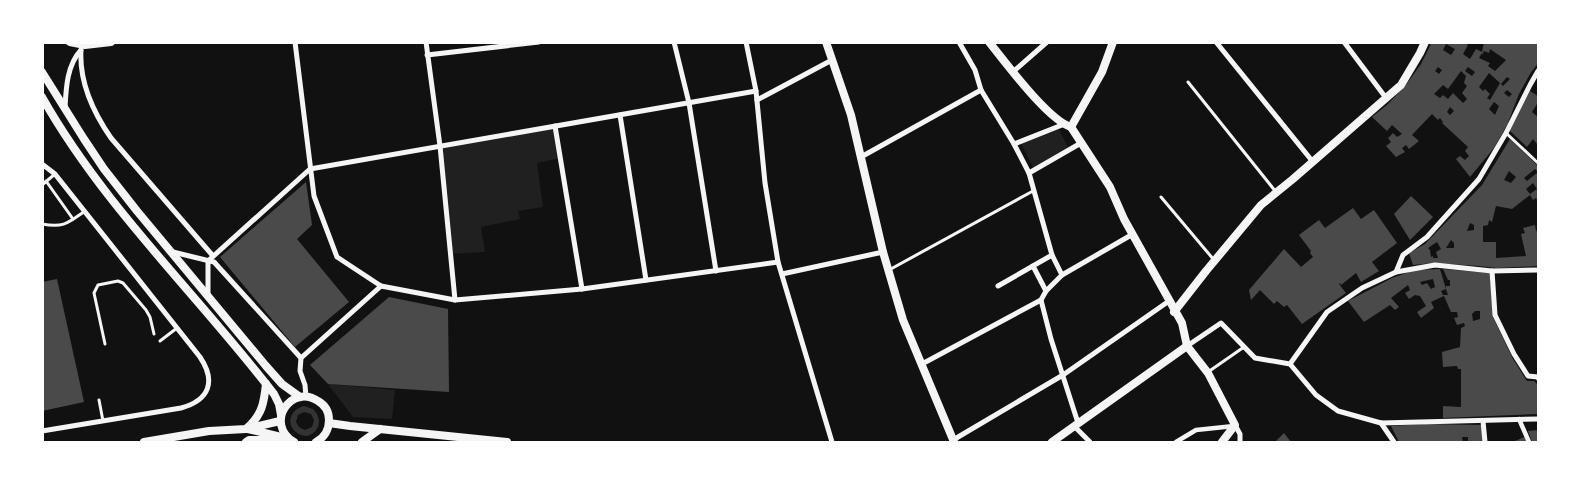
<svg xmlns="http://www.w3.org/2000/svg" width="1581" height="485" font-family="Cabin,sans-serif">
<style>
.green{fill:#202020}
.water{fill:#333;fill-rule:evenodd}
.building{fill:#4a4a4a;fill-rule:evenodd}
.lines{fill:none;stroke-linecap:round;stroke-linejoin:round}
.service{stroke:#f5f5f5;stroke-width:3}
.pedestrian{stroke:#f5f5f5;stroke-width:4.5}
.minor{stroke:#f5f5f5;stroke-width:5}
.tertiary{stroke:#f5f5f5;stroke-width:8}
</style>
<rect width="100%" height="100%" fill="#111"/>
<g class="green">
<path d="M555 126 561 158 537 163 543 207 518 211 520 219 481 227 485 252 450 254 440 146Z"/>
<path d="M1058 128 1068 147 1033 168 1021 143Z"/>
<path d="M328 384 395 390 392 419 353 417Z"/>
</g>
<path class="water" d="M304 406 313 409C323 419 320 432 307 436 287 435 284 411 304 406ZM304 412 311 414 314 420 312 427 305 430 299 427 296 422 298 415Z"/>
<g class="building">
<path d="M1432 42H1464L1468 45 1463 54 1470 59 1476 49 1482 52 1484 42H1538V63L1530 74 1519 94 1507 125 1494 148 1470 177 1456 159 1460 156 1465 160 1469 156 1465 151 1468 147 1442 123 1443 122 1440 118 1438 120 1432 114 1412 135 1419 141 1409 149 1406 145 1402 148 1405 152 1396 157 1386 146 1391 142 1388 138 1393 133 1397 137 1402 134 1392 125 1387 131 1372 117 1388 104 1406 85 1421 64ZM1446 44 1455 49 1451 55 1443 50ZM1490 49 1506 60 1495 71 1488 66 1490 63 1479 58 1482 53V55L1484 51 1489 53ZM1438 67 1442 70 1439 74 1435 71ZM1468 67 1475 72 1472 76 1465 71ZM1461 71 1466 76 1464 83 1467 86 1462 93 1467 99 1463 103 1453 93 1448 99 1443 95 1440 98 1434 94 1443 85 1448 89ZM1489 73 1500 83 1490 100 1487 98 1490 94 1485 89 1483 91 1479 87ZM1507 77 1510 79 1503 86 1501 84ZM1507 90 1512 94 1509 97 1504 93ZM1494 102 1499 106 1495 115 1489 109ZM1450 107 1454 111 1450 115 1447 112Z"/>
<path d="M1530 91 1538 96V105L1537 104 1532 112 1538 117V145L1533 139 1527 147 1509 130Z"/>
<path d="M1510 139 1538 166V202L1536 198 1533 200 1530 195 1512 209 1496 206 1492 222 1489 220 1488 225 1483 226V242H1496V258L1526 256 1521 234 1525 233 1523 228 1535 225 1536 231H1538V266L1497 268 1479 266 1433 263 1413 265 1409 253 1425 244 1482 185ZM1535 169 1538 172 1527 181 1524 178ZM1509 171 1516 177 1511 183 1504 180ZM1533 183 1537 189 1530 194 1526 189ZM1470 223 1474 225V230L1467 231ZM1451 240 1454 243V248H1446ZM1437 242 1441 249 1436 252 1438 258H1433V256L1431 257 1430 250 1428 248Z"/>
<path d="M306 182 312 225 297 239 349 302 295 347 220 257Z"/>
<path d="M1411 196 1433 217 1410 240 1394 214Z"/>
<path d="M1353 208 1361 219 1374 210 1397 243 1372 262 1379 271 1361 282 1356 273 1341 285 1340 283 1339 284 1346 293 1302 324 1287 305 1284 307 1277 301 1274 304 1260 290 1251 300 1249 290 1284 249 1301 267 1313 257 1310 253 1311 251 1299 235 1319 220 1325 228Z"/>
<path d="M1440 269 1446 289V286H1450V280H1448L1443 269 1490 273 1493 317 1513 359 1527 381H1534L1537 384 1538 414 1443 418V406L1461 407V369H1458L1457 366 1443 367 1442 352 1460 347 1461 328 1465 326 1464 323 1457 325 1454 318 1458 317 1457 312H1451L1444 296 1431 302 1434 308 1421 318 1417 312 1426 306 1420 296 1415 295 1409 299 1405 293 1410 290 1408 285 1391 298 1399 307 1395 310 1390 305 1364 322 1348 301 1392 278 1415 270ZM1433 279 1435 287 1431 289 1427 283 1422 285 1420 282ZM1446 289 1448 295H1443L1441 291ZM1475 311H1480V319L1473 321 1472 314Z"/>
<path d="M57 279 84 402 42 411V282Z"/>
<path d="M389 297 448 309 449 392 328 384 310 365Z"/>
<path d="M1425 424 1483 425 1484 442H1468V437H1462L1463 442H1399L1391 426Z"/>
<path d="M1538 430V442H1532L1528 431Z"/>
<path d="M1284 433 1291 442H1275Z"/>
<path d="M1524 437 1527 442H1513Z"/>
</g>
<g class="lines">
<g class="service">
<path d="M1188 82 1276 192"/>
<path d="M1506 133 1538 163"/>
<path d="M46 181 73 219"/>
<path d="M42 185 55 174"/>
<path d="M1161 197 1214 260"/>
<path d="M42 224C64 228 68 223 85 211"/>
<path d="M889 270 1033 191"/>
<path d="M160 341 177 328"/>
<path d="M105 344 94 293 98 285 118 281 123 283 146 310 150 317 154 334"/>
<path d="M1208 372 1244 347"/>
<path d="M99 400 103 421"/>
</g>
<g class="pedestrian">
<path d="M1519 419 1529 442"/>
<path d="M1176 442 1196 430 1234 426"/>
</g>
<g class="minor">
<path d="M295 42 314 196 337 257 381 286 455 300 582 289 778 262"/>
<path d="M426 42 440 146 455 300"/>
<path d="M674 42 689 103 716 271"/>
<path d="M746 42 756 91 765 183 778 262 832 442"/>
<path d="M959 42 975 70 981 90 1014 144 1029 173"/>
<path d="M1216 42 1313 162"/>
<path d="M1344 42 1386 98"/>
<path d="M81 50C79 83 93 112 111 138L213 256"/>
<path d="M427 55 539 42"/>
<path d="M1014 71 1047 42"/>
<path d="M757 100 832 60"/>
<path d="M65 108C66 88 67 65 81 50"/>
<path d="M620 115 646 280"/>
<path d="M555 126 582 289"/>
<path d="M1014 144 1062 125"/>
<path d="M861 157 981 90"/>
<path d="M42 164 55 174 200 357C216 381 210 400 181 408L42 431"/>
<path d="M173 252 214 262 301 358"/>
<path d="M1052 255 1029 173 1081 143"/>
<path d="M208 261 310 169 756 91"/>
<path d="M208 261V296"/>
<path d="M1033 266 1046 291"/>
<path d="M1492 271 1495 315 1514 354 1528 376 1538 377V378"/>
<path d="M1396 272 1435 265 1492 271 1538 270"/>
<path d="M782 274 883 252"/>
<path d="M998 286 1052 255 1062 275"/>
<path d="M1041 300 1051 339 1078 423"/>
<path d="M1187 346 1221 323 1255 358 1290 364 1316 395 1338 411 1381 423 1538 419"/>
<path d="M922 364 1041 300 1046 291 1062 275 1133 234"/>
<path d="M1290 364 1327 312 1362 288 1396 272 1403 255 1427 237 1479 179 1506 133 1530 85 1538 71"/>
<path d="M306 397 305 385 300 371 301 358 381 286"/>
<path d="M1483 421 1485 442"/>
<path d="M1381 423 1394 442"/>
<path d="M1235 425 1240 434V441"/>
<path d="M1074 426 1090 442"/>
<path d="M953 440 1063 375 1169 301"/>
</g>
<g class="tertiary">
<path d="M70 42 85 45 111 42"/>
<path d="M826 42 851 115 883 252 903 320 954 442"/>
<path d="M989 42C1006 63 1048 120 1071 127"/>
<path d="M42 72 84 139 104 169 137 211 266 366 282 384 300 397"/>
<path d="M42 97C104 207 198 295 274 394L279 404 281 415"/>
<path d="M1071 127 1110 187 1124 219 1182 323 1187 346 1208 373 1235 425 1222 442"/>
<path d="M1071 127 1102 72 1113 42"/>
<path d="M1174 312 1206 271 1261 205 1293 179 1401 85 1420 53 1425 42"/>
<path d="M329 423 350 426 507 442"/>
<path d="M247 428C262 415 264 403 266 384"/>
<path d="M248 429 281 437"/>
<path d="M144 442 209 431 246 429 280 421"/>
<path d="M246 442 249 440H289"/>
<path d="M294 442C264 424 291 383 318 401 325 405 329 412 329 420 329 430 324 438 316 442"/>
<path d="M362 442 380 429"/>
<path d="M1052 442 1187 346"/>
</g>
</g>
<rect width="1581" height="485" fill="none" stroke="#ffffff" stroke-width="88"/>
</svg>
